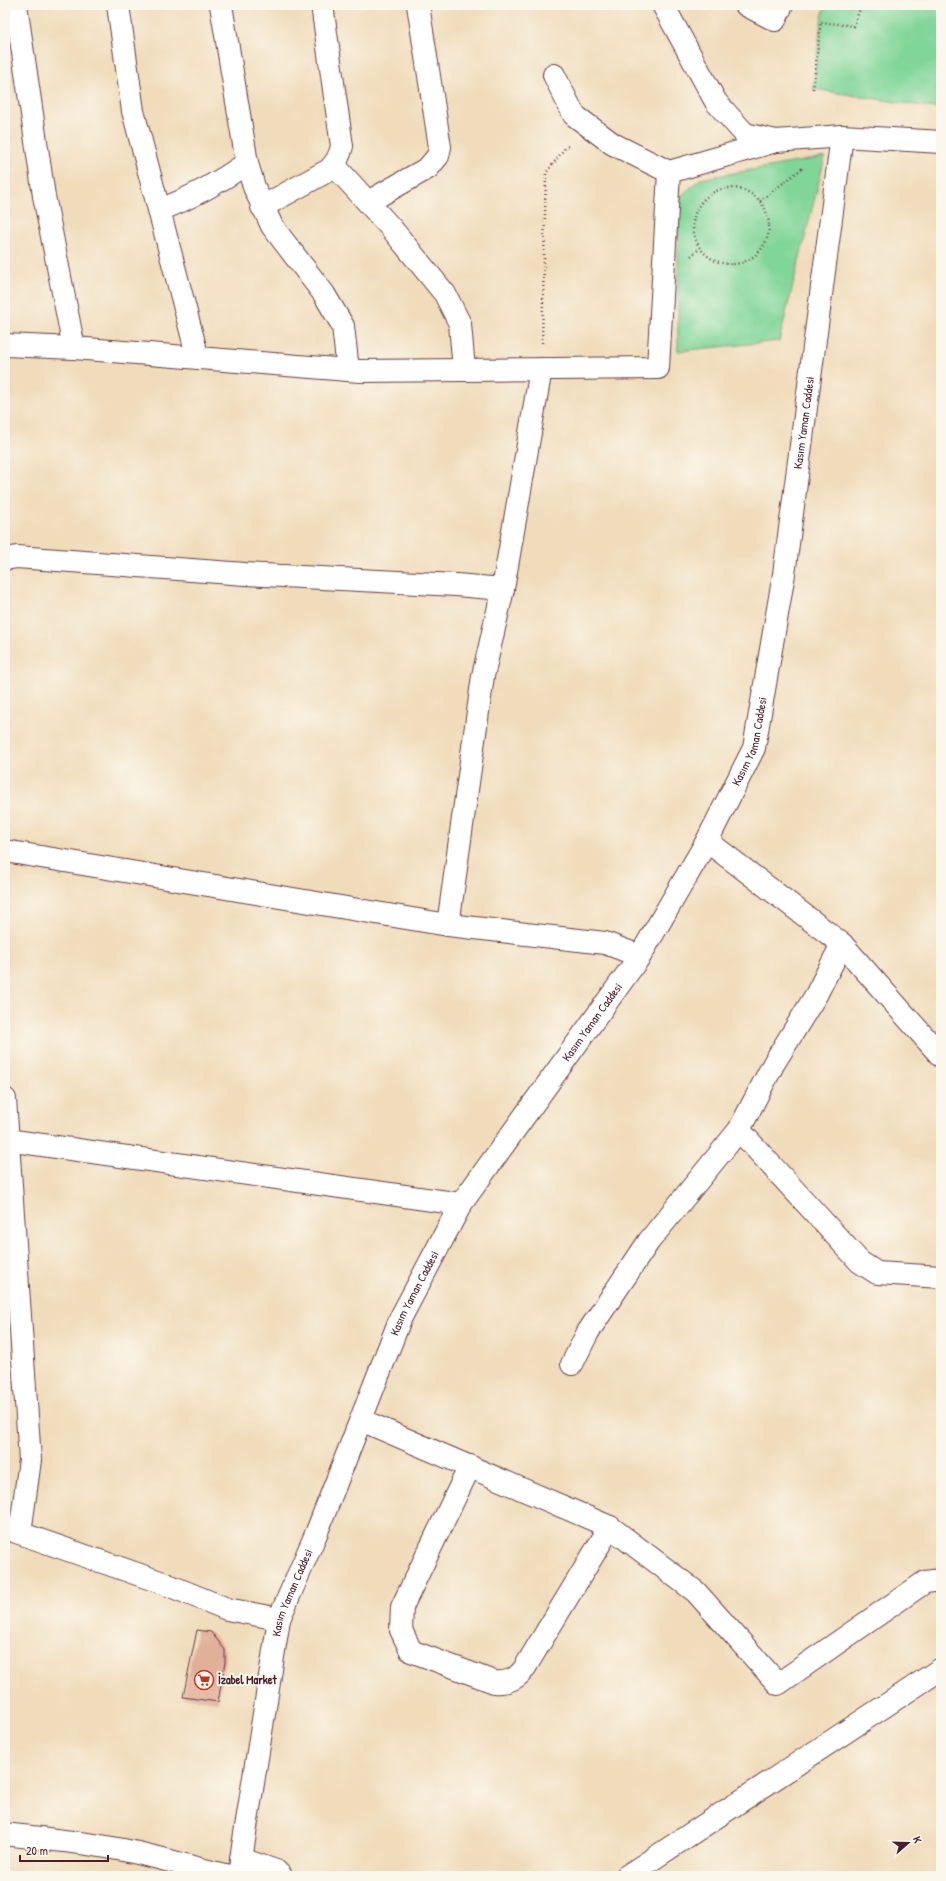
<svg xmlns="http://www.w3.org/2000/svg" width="946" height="1881" font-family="'Patrick Hand',sans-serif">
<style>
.green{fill:#80d599;stroke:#657a62}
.building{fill:#e0b09b}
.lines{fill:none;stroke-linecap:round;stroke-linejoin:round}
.minor-casing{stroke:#633b41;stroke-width:24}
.path{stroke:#633b41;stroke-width:2.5;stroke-dasharray:1 3;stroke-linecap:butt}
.minor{stroke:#fff;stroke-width:22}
.labels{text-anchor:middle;stroke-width:4;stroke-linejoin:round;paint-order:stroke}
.street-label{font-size:12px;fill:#4a1f2b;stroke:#fbf7ec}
.poi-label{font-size:12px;font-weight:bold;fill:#4a1f2b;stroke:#fbf7ec;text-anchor:start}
</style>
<rect width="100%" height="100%" fill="#fbf7ec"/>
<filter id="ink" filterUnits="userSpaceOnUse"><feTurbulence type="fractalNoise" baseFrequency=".025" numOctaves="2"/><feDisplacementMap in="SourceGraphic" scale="8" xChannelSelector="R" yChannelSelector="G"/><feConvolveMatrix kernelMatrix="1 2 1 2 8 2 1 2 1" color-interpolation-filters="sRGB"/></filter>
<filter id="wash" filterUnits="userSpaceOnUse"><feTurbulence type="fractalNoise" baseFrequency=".012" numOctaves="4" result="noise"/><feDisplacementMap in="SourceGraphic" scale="16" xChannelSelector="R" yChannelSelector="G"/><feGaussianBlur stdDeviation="0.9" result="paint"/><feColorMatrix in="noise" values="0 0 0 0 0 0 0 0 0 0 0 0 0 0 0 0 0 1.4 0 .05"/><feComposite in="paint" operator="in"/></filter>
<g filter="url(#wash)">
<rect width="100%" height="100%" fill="#f0dcbb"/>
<g class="green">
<path d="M825 5H941V109L813 89 821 22Z"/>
<path d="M825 157 779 341 678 351V199L700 179Z"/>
</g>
<g id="blocks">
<path class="building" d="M197 1630 211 1632 225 1650V1662L218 1702 183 1697Z"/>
</g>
</g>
<g filter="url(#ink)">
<use href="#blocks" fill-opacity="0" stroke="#633b41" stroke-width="1"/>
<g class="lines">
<g class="minor-casing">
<g id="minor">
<path d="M16 5 44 196 74 348"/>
<path d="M118 5 133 111 198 358"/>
<path d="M221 5 247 163 254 187 272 226 324 294 343 326 348 370"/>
<path d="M663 5 716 102 745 134 776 141 842 136 941 142"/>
<path d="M746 5 775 20 782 5"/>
<path d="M554 75 574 115 613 144 669 172"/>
<path d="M334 165 392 229 445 294 460 324 464 370"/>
<path d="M368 202 428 168 438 156 440 147 418 5"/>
<path d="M262 207 329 170C336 163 340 156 342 146L322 5"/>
<path d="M160 210C191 198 220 182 247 163"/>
<path d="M5 345 74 348 360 371 658 368 669 172 776 141"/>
<path d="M5 559 17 557 245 574 456 585 503 589"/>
<path d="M707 841 842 944 941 1056"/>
<path d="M5 851 448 925 605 943 640 956"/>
<path d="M448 925 483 676 503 589 541 369"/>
<path d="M5 1099 30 1460 20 1533"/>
<path d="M739 1130 860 1262 877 1273 941 1277"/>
<path d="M7 1140 461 1204"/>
<path d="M572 1364 588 1332 649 1241 739 1130 774 1063 816 995 842 944"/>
<path d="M361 1420 610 1527 696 1592 778 1684 925 1582 941 1580"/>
<path d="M470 1466 402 1607 401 1630 411 1651 494 1682C507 1683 516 1680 524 1669L610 1527"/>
<path d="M5 1528 163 1583 227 1609 279 1619"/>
<path d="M5 1834C54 1840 102 1844 150 1856 177 1862 203 1871 230 1876"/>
<path d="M241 1859 276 1871 281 1876"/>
<path id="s1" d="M240 1876 241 1859 279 1619 316 1534 401 1317 461 1204 640 956 707 841 754 748 784 574 842 136"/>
<path d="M627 1876 941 1669"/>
</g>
</g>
<g class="path">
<path d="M813 89 821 22 854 26 861 5"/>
<circle cx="731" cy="226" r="38"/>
<path d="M760 201 804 167"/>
<path d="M691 256 699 249"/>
<path d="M542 343 546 173 565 148 570 145"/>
</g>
<use href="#minor" class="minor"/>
</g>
</g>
<defs>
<g id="supermarket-ring" transform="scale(1)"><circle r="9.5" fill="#fbf7ec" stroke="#c8321e" stroke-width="1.5"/><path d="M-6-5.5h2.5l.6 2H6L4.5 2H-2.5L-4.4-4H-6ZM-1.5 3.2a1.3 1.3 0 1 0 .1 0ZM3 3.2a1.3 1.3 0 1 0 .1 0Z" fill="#c8321e"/></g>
</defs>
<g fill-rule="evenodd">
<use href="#supermarket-ring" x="204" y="1680"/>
</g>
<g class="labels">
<g class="street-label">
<text dy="4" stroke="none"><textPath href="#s1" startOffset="1586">Kasım Yaman Caddesi</textPath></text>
<text dy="4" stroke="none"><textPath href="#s1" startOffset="1262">Kasım Yaman Caddesi</textPath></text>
<text dy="4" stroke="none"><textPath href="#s1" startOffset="938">Kasım Yaman Caddesi</textPath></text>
<text dy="4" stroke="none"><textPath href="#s1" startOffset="613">Kasım Yaman Caddesi</textPath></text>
<text dy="4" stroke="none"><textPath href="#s1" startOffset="289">Kasım Yaman Caddesi</textPath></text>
</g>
<g class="poi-label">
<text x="218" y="1684">İzabel Market</text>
</g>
</g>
<rect width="946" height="1881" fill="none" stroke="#fbf7ec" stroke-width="20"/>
<g transform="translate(908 1843) rotate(70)" stroke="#fbf7ec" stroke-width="3" paint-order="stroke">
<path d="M0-3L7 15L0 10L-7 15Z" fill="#4a1f2b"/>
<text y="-6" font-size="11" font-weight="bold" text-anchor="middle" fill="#4a1f2b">K</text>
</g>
<path d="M20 1855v6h88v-6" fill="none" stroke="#4a1f2b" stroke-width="2"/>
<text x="26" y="1855" font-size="12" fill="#4a1f2b" stroke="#fbf7ec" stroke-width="3" paint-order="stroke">20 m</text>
</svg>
